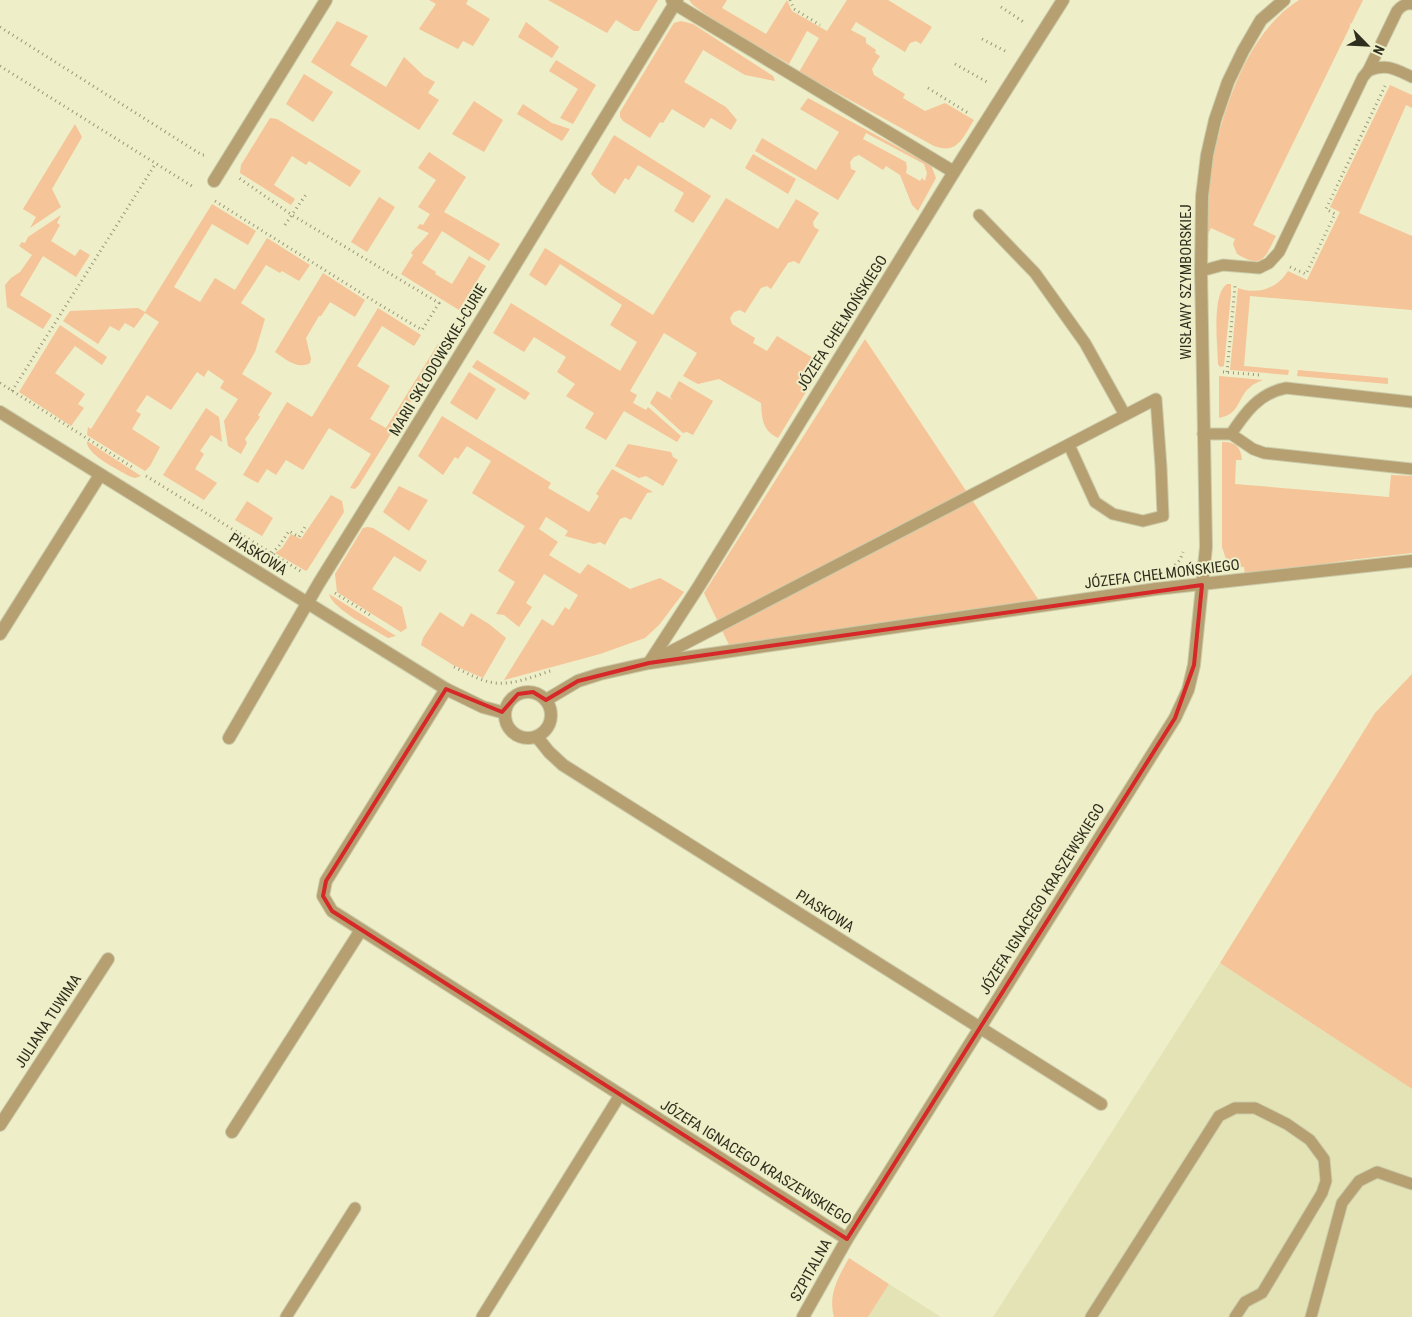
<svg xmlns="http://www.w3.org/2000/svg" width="1412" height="1317" viewBox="0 0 1412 1317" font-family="'Roboto Condensed',sans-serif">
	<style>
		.built { fill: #e4e3b5 }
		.green { fill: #f5c499; fill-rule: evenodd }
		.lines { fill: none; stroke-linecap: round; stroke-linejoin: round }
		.service-casing { stroke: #cbcbaa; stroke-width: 13 }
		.minor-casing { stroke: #cbcbaa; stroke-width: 14 }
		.path { stroke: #97977b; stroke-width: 3; stroke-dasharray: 1 4; stroke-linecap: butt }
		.service { stroke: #b6a072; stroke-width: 11 }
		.minor { stroke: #b6a072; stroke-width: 12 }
		.marked { fill: none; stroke: #d62828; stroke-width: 4; stroke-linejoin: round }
		.labels { text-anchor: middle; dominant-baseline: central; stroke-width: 4; stroke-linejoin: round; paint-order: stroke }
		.street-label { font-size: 15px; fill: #2e2e1f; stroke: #eeeec8 }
	</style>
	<rect width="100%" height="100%" fill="#eeeec8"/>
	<g class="built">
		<polygon points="1220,963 1412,1089 1412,1317 993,1317"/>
		<polygon points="889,1284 933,1312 941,1317 868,1317"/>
	</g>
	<g class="green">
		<polygon points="429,0 468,0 466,4 490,19 473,46 463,41 458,49 419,29 436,4"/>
		<polygon points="548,0 658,0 639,31 634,31 616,20 607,33"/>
		<path d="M689,0H727L722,8L766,34L787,0L792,11L827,31L847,0H888L932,27L921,44L916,41L910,43L905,52L856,22L851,30L866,38V43L876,50L875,53L880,56L872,69L874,75L905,94L903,98L925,111L945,103L974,120C963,137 958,155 934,146L799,72L819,38L807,31L789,64C772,54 695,12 689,0Z"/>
		<path d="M1299,0H1363L1253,225L1276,236C1264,259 1263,269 1237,254L1233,244L1235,239L1211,228L1208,234C1208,223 1206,211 1207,200C1212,143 1236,57 1278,17C1284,10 1292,5 1299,0Z"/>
		<polygon points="337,21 368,36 350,65 386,87 404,57 424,76 435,82 428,93 439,100 419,130 311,62"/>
		<polygon points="681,21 693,24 773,76 775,81 745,75 703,50 684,82 726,107 737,120 731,130 711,118 704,128 672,109 663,123 660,122 650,138 623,121 620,117 620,112 672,26 674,23"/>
		<polygon points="526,22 559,47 552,58 518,37"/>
		<polygon points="556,60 596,85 573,124 560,118 578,89 549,71"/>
		<polygon points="304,74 333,92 313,122 286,104"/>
		<path d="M1390,85L1412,95V108L1406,105L1359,213L1412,236V310L1250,296L1244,366L1289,370L1288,375L1230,370L1238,288C1257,295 1277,289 1288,271L1307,280L1340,212L1330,207Z"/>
		<path d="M808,98L931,165L936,178L918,211L912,205L900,175L886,166L883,170L859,155L854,157L850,162L851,169L856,171L838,200L755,151L762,138L816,170L839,132L800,109ZM866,133L924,164L927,173L925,181L922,178L920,181L906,173L907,168L906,162L863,139Z"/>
		<polygon points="474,101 503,120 484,152 452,134"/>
		<polygon points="523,104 552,123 570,129 562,141 517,114"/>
		<polygon points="270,118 277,119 361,171 350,187 309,161 306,165 292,156 274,185 295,199 291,205 240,173 241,165"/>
		<polygon points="75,124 82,137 52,189 61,207 30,228 36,217 23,209"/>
		<polygon points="614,135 711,196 693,223 674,211 684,193 638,165 629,180 625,178 615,194 601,185 591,174"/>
		<path d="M429,152L466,177L444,212L500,244L489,261L442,231L422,263L436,272L435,274L452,284L469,256L486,266L459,310L401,274L413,255L411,253C416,246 423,241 429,233L417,228L420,224L423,225L430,214L418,207L436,180L418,168Z"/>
		<polygon points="753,154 796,179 788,194 745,168"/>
		<polygon points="379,197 395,207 367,252 351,242"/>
		<path d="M726,198L778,229L796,199L819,213L813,222L814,227L819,230L799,264L794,261L788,263L771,289L767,286L761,288L745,313L740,310L734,312L730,318L732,324L755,338L753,343L767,351L777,336L823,364L778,438C762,430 762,419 761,403L719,379L698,384L683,376L697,353L664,333L630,391L637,395L633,403L646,410L648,407L681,436L677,442L624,411L606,440L585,428L594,413L566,396L575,384L557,372L566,357L534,337L524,352L493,333L511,303L620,371L637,342L610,325L622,305L560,264L546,286L529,275L545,248L653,315Z"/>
		<polygon points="212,204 256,231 248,245 212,224 174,287 200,302 215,278 235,290 267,238 310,265 299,281 282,271 280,273 266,265 241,303 265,319 255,352 242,374 272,393 258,415 260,417 245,439 247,443 241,454 228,446 224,421 238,399 220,388 224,381 208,370 204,377 197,372 171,410 147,395 136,411 141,414 132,429 160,447 150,466 145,471 87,435 88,427 91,429 159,322 145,313 134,328 125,323 119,331 110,326 98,344 63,321 70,311 138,308 145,312"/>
		<polygon points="61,215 57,223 60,225 51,241 75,256 80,249 90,255 76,277 43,256 20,295 52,315 43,329 7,307 5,285 11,278 20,272 32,255 19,246 22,242 25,243 28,237"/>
		<path d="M323,273L365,300L355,317L330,302L321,316H319L306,338L311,359L310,363C298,370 285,359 275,352Z"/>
		<path d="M1227,284H1231V294L1224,366L1220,367L1218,364C1218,345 1211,295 1227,284Z"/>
		<polygon points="378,308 421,335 414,346 382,326 357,366 390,386 370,419 386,428 438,344 443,350 359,485 355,489 350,488 371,454 329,428 303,470 286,460 276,475 267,469 258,483 243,475 287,402 312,417"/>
		<polygon points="60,325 107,357 102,365 75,346 55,373 85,394 78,404 84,408 71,426 19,392"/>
		<polygon points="865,339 1040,602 731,649 704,593"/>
		<polygon points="477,360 530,393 525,400 472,367"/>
		<polygon points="1298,370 1388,378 1388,384 1297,376"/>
		<polygon points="469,372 496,389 477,420 450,403"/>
		<path d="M1219,376L1263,380C1258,382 1253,384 1249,388C1237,399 1240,414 1219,418Z"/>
		<polygon points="679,381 713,401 693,435 687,432 683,433 650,403 657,391 673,400 670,397"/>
		<polygon points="206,408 219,417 222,442 211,435 200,451 204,454 195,469 217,483 204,500 163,475"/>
		<polygon points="442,416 551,483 548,488 589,512 599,496 596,494 612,469 653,492 647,493 631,520 625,517 620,519 605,545 600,542 594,544 565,536 568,531 546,517 539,529 558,542 549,555 580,574 588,564 630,589 660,578 684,592 659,625 645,638 600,654 504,680 542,619 553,626 565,607 569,610 578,595 544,574 526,603 532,607 519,627 504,615 496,614 515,582 498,571 525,526 472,493 491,461 467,446 458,459 455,457 443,475 418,456"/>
		<path d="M87,441L141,476L135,478L129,476C119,470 85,454 87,441Z"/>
		<path d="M1222,442C1235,441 1241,447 1242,460H1236L1235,484L1389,497L1391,475L1412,476V553L1350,560L1245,576L1244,567L1233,566L1227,562L1222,547Z"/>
		<polygon points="628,444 671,452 673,457 678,460 663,486 646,476 639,478 615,466"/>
		<polygon points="399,486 428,500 409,531 383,512"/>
		<polygon points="331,495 342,501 344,512 308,569 306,571 275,553 282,548 291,534 301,539"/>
		<polygon points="247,501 273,518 262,536 235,520"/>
		<polygon points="367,527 373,528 427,561 420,572 394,556 372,589 402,607 407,628 401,632 337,592 335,574 363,528"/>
		<path d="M329,594L396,636L388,638C374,629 333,610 329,594Z"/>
		<polygon points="440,612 463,627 471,613 489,624 506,638 483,678 453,665 421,645 423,638"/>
		<polygon points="1412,674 1412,1089 1220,963 1375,713"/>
		<path d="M849,1258L889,1284L868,1317H834C828,1294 838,1278 849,1258Z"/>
	</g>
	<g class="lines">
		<g class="service-casing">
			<g id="service">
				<path d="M1368,71C1386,63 1395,69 1412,77"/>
				<polyline points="979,215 1035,273 1085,343 1125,415"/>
				<path d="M1201,271L1223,265L1259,268L1269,263L1279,252L1363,77L1368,71L1397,11C1401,6 1405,3 1412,4"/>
				<polyline points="1203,434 1231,434 1253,449 1264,453 1412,469"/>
				<path d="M1231,434C1245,413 1259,393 1286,388L1412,402"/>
				<polyline points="652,661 1156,399 1161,467 1163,516 1143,521 1113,514 1095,502 1069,445"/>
				<polyline points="286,1317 355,1208"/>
				<polyline points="482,1317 620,1095"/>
				<polyline points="1091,1317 1219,1116 1235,1108 1255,1108 1287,1124 1310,1140 1324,1159 1326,1181 1322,1193 1262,1293 1245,1302 1235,1317"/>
				<polyline points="1311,1317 1342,1203 1359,1181 1377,1172 1412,1184"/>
			</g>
		</g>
		<g class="minor-casing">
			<g id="minor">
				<polyline points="672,0 675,4 954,172"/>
				<polyline points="214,181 326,0"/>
				<polyline points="0,412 446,689 483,707 505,713"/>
				<polyline points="0,634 100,475"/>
				<polyline points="649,663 699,586 954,172 1063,0"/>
				<polyline points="446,689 326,881 323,896 332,911 847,1239"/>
				<circle cx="528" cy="715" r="23"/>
				<polyline points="546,700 578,681 600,674 649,663 1156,589 1412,561"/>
				<polyline points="537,737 549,752 563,765 1101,1104"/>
				<polyline points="229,738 319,583 398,456 677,0"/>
				<polyline points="0,1125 108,959"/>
				<polyline points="232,1132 361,930"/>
				<polyline points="803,1317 847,1239 1175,718 1188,690 1194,665 1206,547 1201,271 1202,196 1207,155 1215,120 1228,82 1243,51 1261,20 1284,0"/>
			</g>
		</g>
		<g class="path">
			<polyline points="790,0 794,9 820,25"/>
			<polyline points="1001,7 1025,23"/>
			<polyline points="0,27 202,155 207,155"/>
			<polyline points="982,39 1007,52"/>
			<polyline points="955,64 987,82"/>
			<polyline points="0,66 195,188"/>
			<polyline points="928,88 968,113"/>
			<polyline points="215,201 377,303 422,330 439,303 292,215 239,178"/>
			<polyline points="285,225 307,193"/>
			<polyline points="1290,267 1306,274 1335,214 1326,209 1385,86"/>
			<polyline points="1223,372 1260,375"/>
			<polyline points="1227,372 1235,286"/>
			<polyline points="0,383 132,467"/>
			<polyline points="12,391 156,163"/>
			<polyline points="146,476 302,572"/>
			<polyline points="272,553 279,546 289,531 299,537 306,525"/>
			<polyline points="1175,565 1180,560 1183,552"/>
			<polyline points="335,593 370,615"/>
			<path d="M454,667C467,673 480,681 495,683C514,685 535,676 553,670"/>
		</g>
		<use href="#service" class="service"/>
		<use href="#minor" class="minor"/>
	</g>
	<path class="marked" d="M1202,585L1194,665L1175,718L847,1239L332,911L323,896L326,881L446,689L502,712L518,694L533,692L546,700L578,681L649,663Z"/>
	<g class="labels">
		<g class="street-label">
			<text transform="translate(1186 282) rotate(-90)">WISŁAWY SZYMBORSKIEJ</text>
			<text transform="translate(842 323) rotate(-58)">JÓZEFA CHEŁMOŃSKIEGO</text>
			<text transform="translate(438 360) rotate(-59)">MARII SKŁODOWSKIEJ-CURIE</text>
			<text transform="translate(258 554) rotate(32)">PIASKOWA</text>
			<text transform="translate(1162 574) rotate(-7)">JÓZEFA CHEŁMOŃSKIEGO</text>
			<text transform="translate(1042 899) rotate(-58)">JÓZEFA IGNACEGO KRASZEWSKIEGO</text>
			<text transform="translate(825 911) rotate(32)">PIASKOWA</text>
			<text transform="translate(48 1021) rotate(-57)">JULIANA TUWIMA</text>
			<text transform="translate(756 1162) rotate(32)">JÓZEFA IGNACEGO KRASZEWSKIEGO</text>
			<text transform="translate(811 1270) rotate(-61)">SZPITALNA</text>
		</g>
	</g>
	<g transform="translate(1367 45) rotate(114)" stroke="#eeeec8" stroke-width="4" paint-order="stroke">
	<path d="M0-4L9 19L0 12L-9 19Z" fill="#2e2e1f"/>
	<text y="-8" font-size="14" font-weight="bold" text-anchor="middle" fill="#2e2e1f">N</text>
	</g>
</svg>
